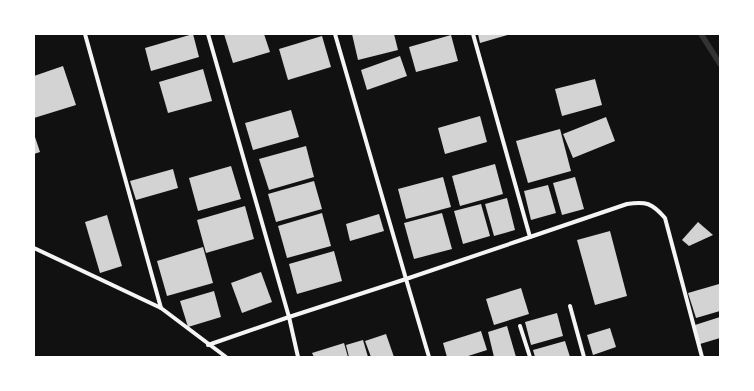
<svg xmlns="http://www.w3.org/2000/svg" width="754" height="391" viewBox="0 0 754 391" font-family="'PT Serif',serif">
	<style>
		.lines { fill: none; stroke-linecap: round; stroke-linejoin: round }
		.stream { stroke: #333; stroke-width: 5.5 }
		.building { fill: #d3d3d3 }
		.minor { stroke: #f5f5f5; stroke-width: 4 }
	</style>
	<rect width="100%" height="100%" fill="#111"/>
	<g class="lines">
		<polyline class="stream" points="701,34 720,64"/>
	</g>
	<g class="building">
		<polygon points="193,34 199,57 151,71 145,48"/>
		<polygon points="224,34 264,34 270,52 233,63"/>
		<polygon points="352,34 394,34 398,50 358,60"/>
		<polygon points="478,34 511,34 480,43"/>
		<polygon points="451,35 458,61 416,72 409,47"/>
		<polygon points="322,36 331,67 288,80 279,49"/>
		<polygon points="400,56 407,76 367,90 361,70"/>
		<polygon points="63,66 76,105 34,118 34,76"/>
		<polygon points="203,69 212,101 168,113 159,82"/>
		<polygon points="595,79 602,105 562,116 555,89"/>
		<polygon points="291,110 299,137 253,150 245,123"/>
		<polygon points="480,116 487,142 445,154 438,128"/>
		<polygon points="606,117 615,141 573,158 563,134"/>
		<polygon points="560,129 571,171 528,183 516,141"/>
		<polygon points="34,134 40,152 34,154"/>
		<polygon points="306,146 314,177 269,190 259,159"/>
		<polygon points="495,164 503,194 460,206 452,176"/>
		<polygon points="231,166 241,199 198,211 189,178"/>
		<polygon points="173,169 178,188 136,200 130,181"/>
		<polygon points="443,177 451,207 406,219 398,189"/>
		<polygon points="575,177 584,209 562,215 553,183"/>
		<polygon points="314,181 322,209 276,222 268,194"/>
		<polygon points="548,185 556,213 531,220 524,191"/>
		<polygon points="507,198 515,230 494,236 485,204"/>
		<polygon points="481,204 490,236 463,244 454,211"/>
		<polygon points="245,206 254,239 206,253 197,220"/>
		<polygon points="322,213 331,246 287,258 278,226"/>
		<polygon points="442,213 452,249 414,259 404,223"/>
		<polygon points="379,214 384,231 350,241 346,224"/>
		<polygon points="107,215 122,266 100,273 85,222"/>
		<polygon points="698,222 713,235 689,246 682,240"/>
		<polygon points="610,231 627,296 595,305 577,240"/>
		<polygon points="203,247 213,283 167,296 157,261"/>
		<polygon points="334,251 342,281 297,294 289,264"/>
		<polygon points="261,272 272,302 242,313 231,283"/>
		<polygon points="719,284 720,289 720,311 696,318 688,293"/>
		<polygon points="521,288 529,314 494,325 486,299"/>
		<polygon points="214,291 221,317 188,327 180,301"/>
		<polygon points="557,313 563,336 531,345 525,322"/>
		<polygon points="720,317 720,338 700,344 695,325"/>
		<polygon points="507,326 516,357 494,357 488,332"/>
		<polygon points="610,328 616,347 593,355 587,335"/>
		<polygon points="481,331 487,350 465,357 447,357 443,343"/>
		<polygon points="386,334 394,357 371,357 365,341"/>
		<polygon points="363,340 368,357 349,357 346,345"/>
		<polygon points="565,341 570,357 535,357 533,350"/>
		<polygon points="344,343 348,357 314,357 312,353"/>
	</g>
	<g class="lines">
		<g class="minor">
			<polyline points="85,34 161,308"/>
			<polyline points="208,34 289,317 406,279 335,34"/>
			<path d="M530,237L627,204C646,201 652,203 665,218L702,357"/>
			<polyline points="34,248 161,308 226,357"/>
			<polyline points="570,306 584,357"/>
			<polyline points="520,326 530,357"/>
			<polyline points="208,345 289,317 298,357"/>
			<polyline points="429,357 406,279 530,237 473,34"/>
		</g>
	</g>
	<rect width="754" height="391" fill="none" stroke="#ffffff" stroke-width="70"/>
</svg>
